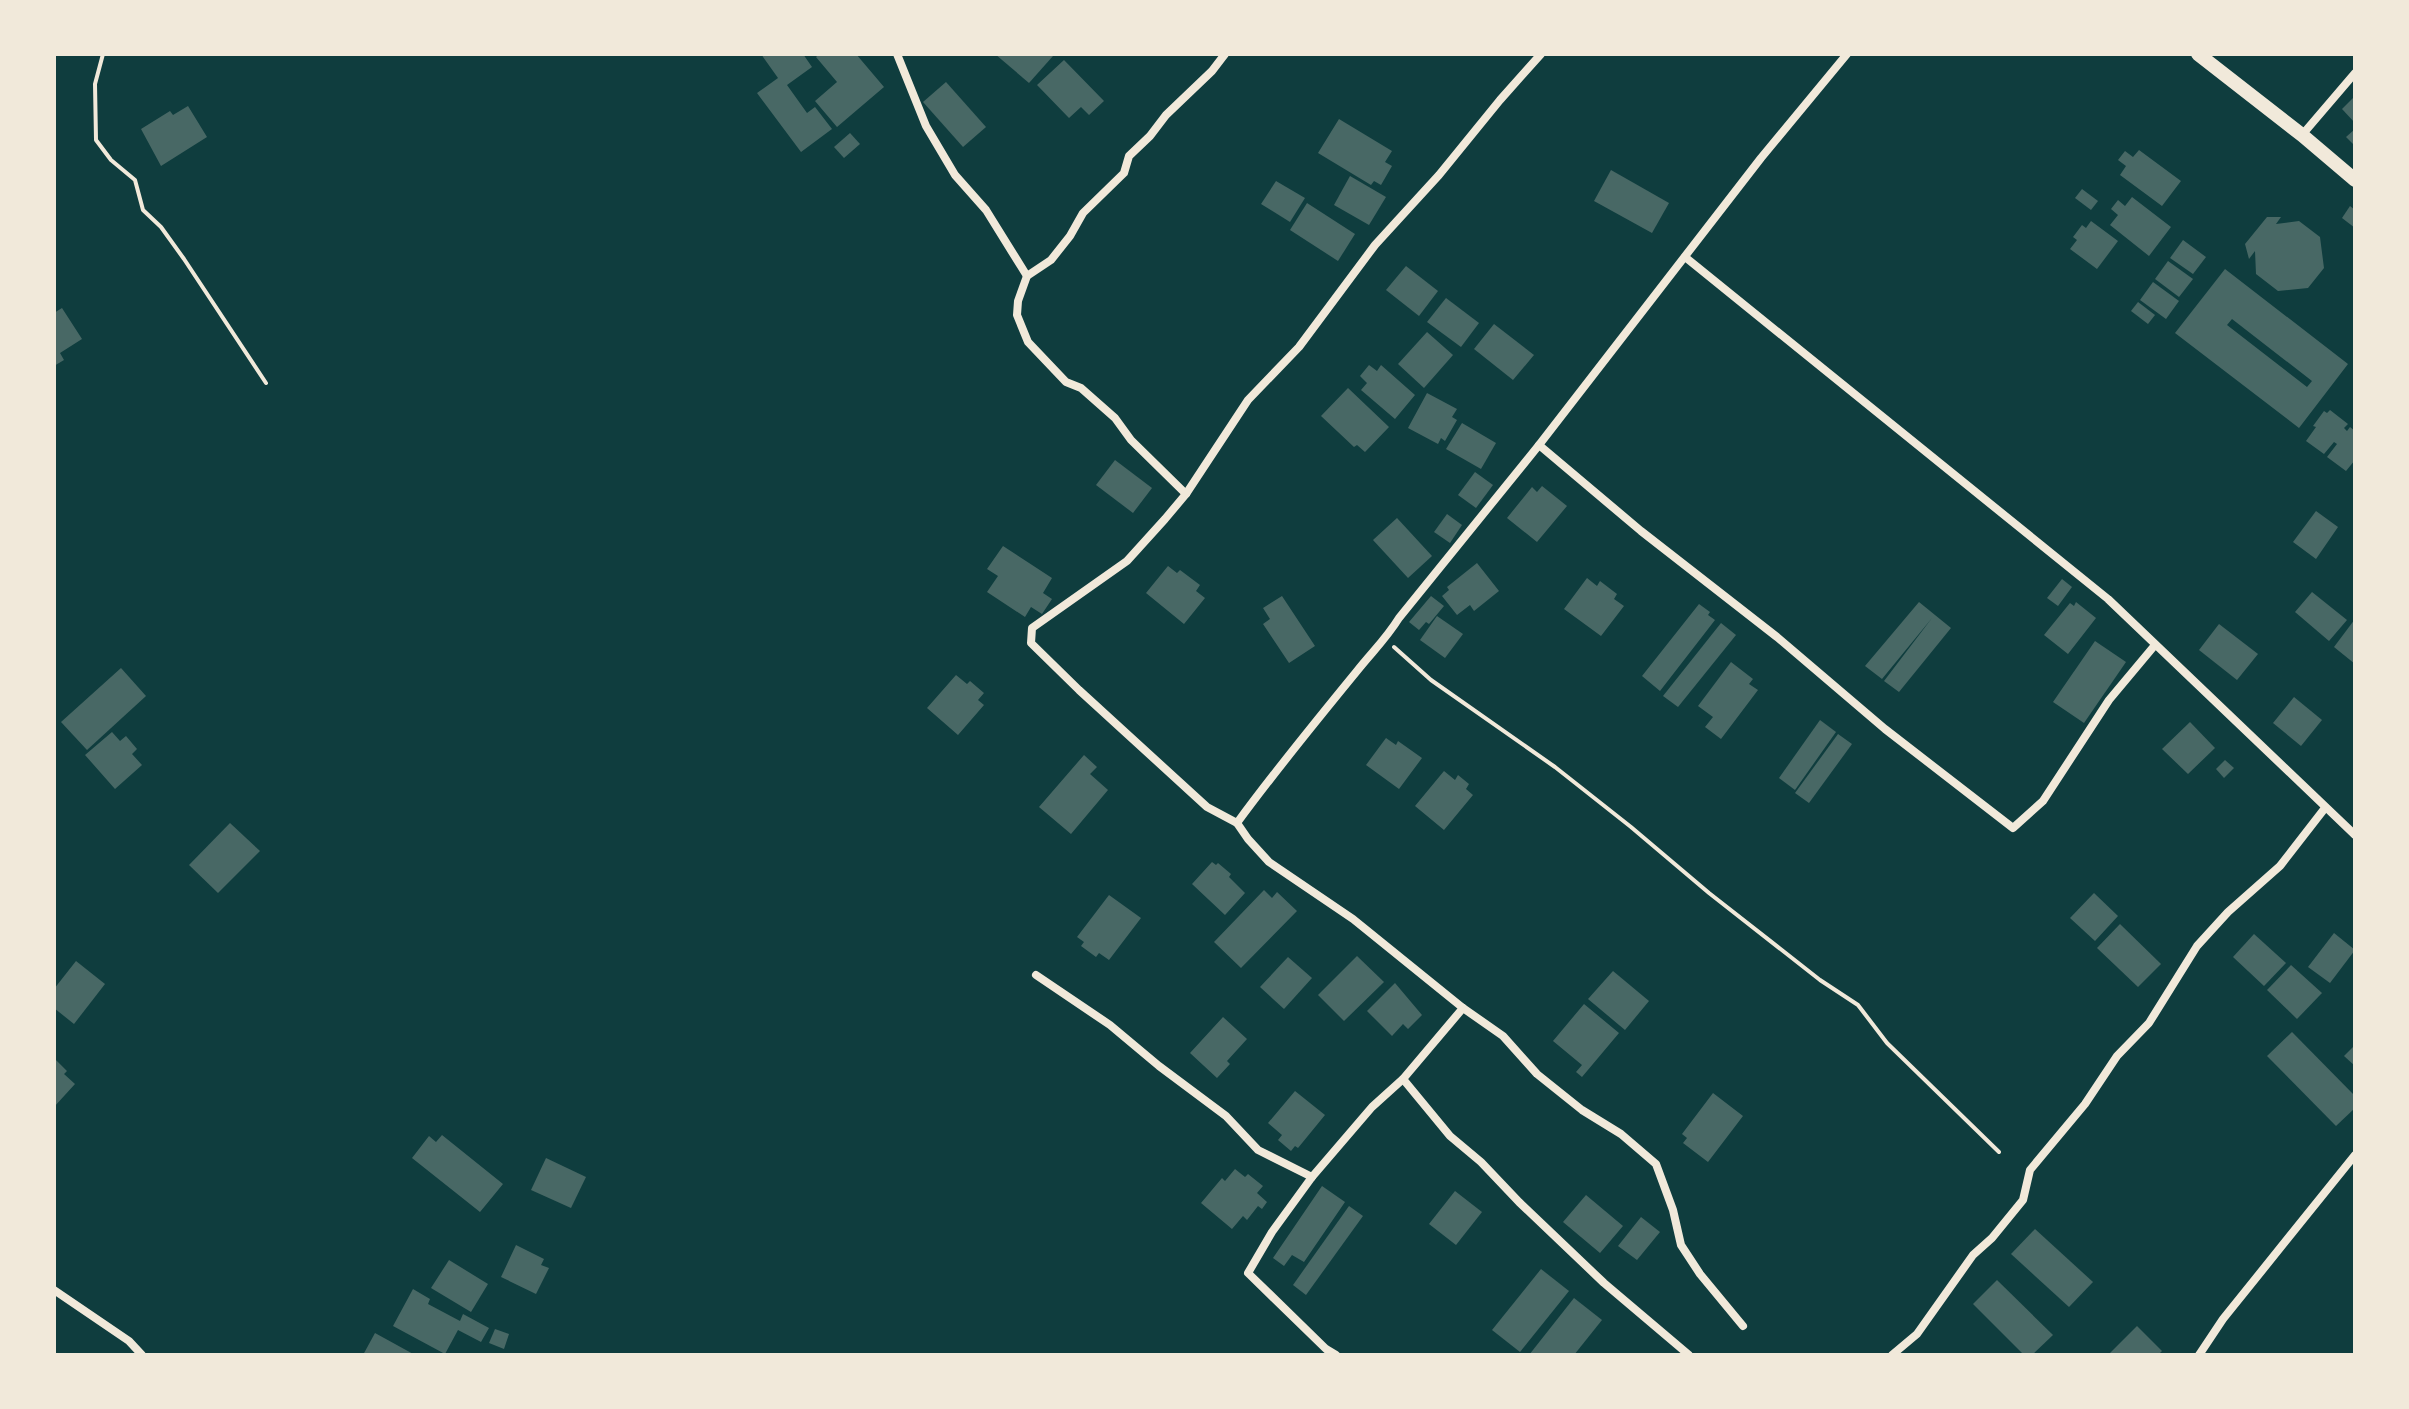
<svg xmlns="http://www.w3.org/2000/svg" width="2409" height="1409" viewBox="0 0 2409 1409" font-family="Inter,sans-serif">
	<style>
		.building { fill: #486865; fill-rule: evenodd }
		.lines { fill: none; stroke-linecap: round; stroke-linejoin: round }
		.path { stroke: #f1e9da; stroke-width: 4 }
		.minor { stroke: #f1e9da; stroke-width: 8 }
		.tertiary { stroke: #f1e9da; stroke-width: 14 }
	</style>
	<rect width="100%" height="100%" fill="#0f3d3e"/>
	<g class="building">
		<polygon points="761,54 803,54 812,67 787,85 807,113 815,107 832,129 801,152 757,93 778,78"/>
		<polygon points="819,54 856,54 884,87 837,127 815,101 837,82 816,57"/>
		<polygon points="995,54 1051,54 1053,56 1029,83"/>
		<polygon points="1064,60 1104,101 1089,115 1081,107 1069,118 1037,85"/>
		<polygon points="946,82 986,127 963,147 923,102"/>
		<polygon points="2355,96 2355,123 2342,109"/>
		<polygon points="188,106 207,137 161,166 141,129 170,111 173,115"/>
		<polygon points="1339,119 1392,151 1385,162 1392,166 1381,185 1374,181 1371,185 1318,153"/>
		<polygon points="2355,129 2355,146 2346,137"/>
		<polygon points="850,133 860,144 844,158 834,147"/>
		<polygon points="2139,150 2181,181 2162,206 2120,175 2126,166 2118,160 2125,151 2133,157"/>
		<polygon points="1611,170 1669,203 1652,233 1594,201"/>
		<polygon points="1350,176 1386,197 1369,225 1334,205"/>
		<polygon points="1276,181 1305,198 1290,222 1261,204"/>
		<polygon points="2082,189 2098,201 2091,210 2075,198"/>
		<polygon points="2132,197 2171,227 2149,256 2110,225 2118,215 2111,209 2118,200 2125,206"/>
		<polygon points="1307,203 1355,234 1338,261 1290,230"/>
		<polygon points="2350,206 2355,210 2355,228 2342,218"/>
		<polygon points="2267,217 2281,217 2276,224 2299,221 2320,237 2324,268 2308,288 2278,291 2256,274 2255,251 2249,259 2245,244"/>
		<polygon points="2091,221 2118,241 2097,269 2070,249 2077,240 2073,237 2082,225 2086,228"/>
		<polygon points="2183,240 2206,257 2193,274 2170,258"/>
		<polygon points="2168,261 2193,279 2179,297 2155,279"/>
		<polygon points="1406,266 1438,291 1419,316 1386,290"/>
		<path d="M2225,269L2348,364L2299,428L2175,333ZM2232,319L2312,381L2307,387L2227,325Z"/>
		<polygon points="2153,282 2179,301 2166,319 2140,300"/>
		<polygon points="1446,298 1479,323 1461,347 1427,322"/>
		<polygon points="2138,302 2155,315 2148,324 2131,311"/>
		<polygon points="62,308 82,339 60,353 64,360 54,366 54,313"/>
		<polygon points="1494,324 1534,355 1513,380 1474,349"/>
		<polygon points="1427,332 1453,355 1424,388 1398,364"/>
		<polygon points="1369,365 1377,371 1381,365 1415,395 1395,419 1361,390 1367,383 1360,376"/>
		<polygon points="1348,388 1389,427 1365,452 1357,445 1354,447 1321,416"/>
		<polygon points="1427,393 1457,409 1452,417 1457,420 1445,441 1441,438 1438,444 1408,428"/>
		<polygon points="2330,410 2348,424 2344,428 2347,431 2350,427 2355,431 2355,460 2346,471 2327,457 2337,444 2334,442 2324,454 2306,441 2316,427 2313,426 2324,411 2327,413"/>
		<polygon points="1462,423 1496,443 1481,469 1446,449"/>
		<polygon points="1115,460 1152,488 1133,513 1096,485"/>
		<polygon points="1475,472 1493,485 1476,508 1458,495"/>
		<polygon points="1542,486 1567,506 1537,542 1507,518 1532,487 1537,492"/>
		<polygon points="2316,511 2338,527 2316,559 2293,542"/>
		<polygon points="1447,514 1462,525 1450,543 1434,532"/>
		<polygon points="1397,518 1432,556 1408,578 1373,540"/>
		<polygon points="1003,546 1052,578 1043,593 1052,599 1042,614 1031,607 1025,617 987,592 998,576 987,569"/>
		<polygon points="1477,563 1499,591 1474,611 1470,605 1457,615 1442,596 1449,590 1447,587"/>
		<polygon points="1168,566 1177,573 1180,570 1200,585 1196,591 1205,598 1184,624 1146,593"/>
		<polygon points="1587,578 1597,586 1600,581 1617,594 1614,599 1624,606 1601,636 1564,609"/>
		<polygon points="2062,579 2072,587 2058,606 2047,598"/>
		<polygon points="2312,592 2347,620 2329,641 2295,612"/>
		<polygon points="1282,596 1315,646 1289,663 1263,624 1270,619 1263,608"/>
		<polygon points="1431,596 1444,606 1429,624 1426,622 1419,630 1409,622"/>
		<polygon points="1919,602 1951,628 1899,692 1884,681 1932,618 1882,679 1865,666"/>
		<polygon points="2076,602 2096,618 2068,654 2044,635 2070,603 2074,606"/>
		<polygon points="1699,604 1710,612 1708,615 1715,620 1660,691 1642,676"/>
		<polygon points="1437,616 1463,634 1445,658 1420,640"/>
		<polygon points="2355,619 2355,664 2334,647"/>
		<polygon points="1721,623 1736,635 1678,707 1663,696"/>
		<polygon points="2219,624 2258,654 2237,680 2199,650"/>
		<polygon points="2095,641 2126,662 2084,723 2053,702"/>
		<polygon points="1731,662 1753,679 1749,684 1758,690 1721,739 1705,727 1713,717 1698,706"/>
		<polygon points="121,668 146,696 87,750 61,722"/>
		<polygon points="956,675 967,684 970,681 984,693 978,700 984,705 958,735 927,708"/>
		<polygon points="2294,697 2322,720 2301,746 2273,723"/>
		<polygon points="1820,720 1836,732 1795,790 1779,778"/>
		<polygon points="2190,722 2215,748 2188,774 2162,749"/>
		<polygon points="112,732 120,741 126,736 137,749 132,754 142,765 115,789 85,755"/>
		<polygon points="1838,734 1852,744 1809,803 1795,793"/>
		<polygon points="1386,738 1396,745 1398,741 1422,758 1399,789 1366,765"/>
		<polygon points="1084,755 1097,767 1090,774 1108,790 1071,834 1039,807"/>
		<polygon points="2225,760 2234,768 2224,778 2216,769"/>
		<polygon points="1444,771 1455,780 1458,775 1469,784 1466,789 1473,795 1444,830 1415,806"/>
		<polygon points="230,823 260,851 218,893 189,865"/>
		<polygon points="1212,862 1216,865 1218,863 1231,874 1229,877 1245,893 1225,915 1192,884"/>
		<polygon points="1264,890 1272,898 1277,892 1297,911 1241,968 1214,942"/>
		<polygon points="2094,893 2118,916 2095,941 2070,918"/>
		<polygon points="1109,895 1141,918 1109,960 1099,953 1096,957 1081,946 1084,942 1077,937"/>
		<polygon points="2120,924 2161,964 2138,987 2097,948"/>
		<polygon points="2334,933 2355,950 2330,983 2308,967"/>
		<polygon points="2254,934 2286,963 2264,986 2233,957"/>
		<polygon points="1357,956 1384,982 1344,1021 1318,995"/>
		<polygon points="1288,957 1312,978 1284,1009 1260,987"/>
		<polygon points="76,961 105,984 74,1024 54,1008 54,989"/>
		<polygon points="2291,965 2322,993 2297,1019 2267,990"/>
		<polygon points="1613,971 1649,1001 1625,1030 1588,999"/>
		<polygon points="1395,983 1422,1015 1408,1029 1403,1024 1392,1036 1367,1011"/>
		<polygon points="1584,1004 1619,1033 1582,1077 1576,1072 1582,1065 1553,1041"/>
		<polygon points="1223,1017 1247,1039 1227,1061 1230,1064 1217,1078 1190,1053"/>
		<polygon points="2292,1032 2355,1096 2355,1108 2336,1126 2267,1056"/>
		<polygon points="2355,1045 2355,1066 2344,1056"/>
		<polygon points="54,1058 67,1071 64,1074 75,1084 54,1107"/>
		<polygon points="1295,1091 1325,1115 1298,1148 1295,1146 1291,1151 1278,1140 1282,1135 1268,1123"/>
		<polygon points="1713,1093 1743,1116 1708,1162 1683,1143 1687,1138 1682,1134"/>
		<polygon points="442,1135 503,1184 480,1212 412,1158 429,1136 436,1142"/>
		<polygon points="546,1158 586,1177 571,1208 531,1190"/>
		<polygon points="1235,1169 1245,1177 1248,1174 1263,1186 1257,1193 1267,1202 1262,1209 1258,1206 1247,1220 1243,1216 1232,1229 1201,1203 1222,1178 1225,1181"/>
		<polygon points="1322,1186 1345,1202 1304,1262 1292,1255 1284,1266 1273,1258"/>
		<polygon points="1455,1191 1482,1212 1456,1245 1429,1224"/>
		<polygon points="1586,1195 1623,1226 1600,1253 1563,1222"/>
		<polygon points="1349,1206 1363,1216 1306,1295 1293,1285"/>
		<polygon points="1641,1217 1660,1232 1637,1260 1618,1246"/>
		<polygon points="2035,1229 2093,1282 2069,1307 2011,1254"/>
		<polygon points="516,1245 544,1259 541,1265 549,1268 536,1294 501,1277"/>
		<polygon points="449,1260 488,1284 471,1312 431,1288"/>
		<polygon points="1541,1269 1569,1291 1520,1352 1492,1330"/>
		<polygon points="1997,1280 2053,1335 2032,1355 2024,1355 1973,1304"/>
		<polygon points="413,1289 430,1299 428,1304 460,1321 463,1314 489,1328 481,1342 458,1330 445,1354 393,1326"/>
		<polygon points="1574,1298 1602,1320 1574,1355 1529,1355"/>
		<polygon points="2137,1326 2162,1351 2158,1355 2108,1355"/>
		<polygon points="495,1329 509,1334 504,1349 489,1343"/>
		<polygon points="375,1333 415,1355 363,1355"/>
	</g>
	<g class="lines">
		<g class="path">
			<polyline points="103,54 95,84 96,140 111,160 135,180 143,210 161,227 184,259 266,383"/>
			<polyline points="1394,647 1431,680 1555,767 1631,827 1709,893 1820,980 1858,1005 1887,1043 1999,1152"/>
		</g>
		<g class="minor">
			<polyline points="897,54 926,126 955,175 986,210 1027,276"/>
			<polyline points="1541,54 1500,100 1439,175 1375,245 1299,347 1248,400 1186,494 1165,519 1127,561 1032,628 1031,643 1079,690 1207,807 1237,823 1248,839 1269,862 1353,919 1463,1008 1503,1036 1537,1074 1582,1110 1621,1134 1656,1164 1673,1210 1681,1245 1700,1274 1743,1326"/>
			<polyline points="2302,135 2355,73"/>
			<polyline points="1685,257 2108,599 2355,835"/>
			<polyline points="1539,445 1641,531 1777,637 1885,729 2013,828 2043,801 2109,700 2155,645"/>
			<polyline points="1186,494 1131,440 1115,418 1081,388 1066,382 1028,342 1017,315 1018,301 1027,276 1051,260 1070,236 1083,213 1124,173 1129,156 1150,136 1166,115 1212,71 1225,54"/>
			<path d="M1237,823C1275,771 1316,721 1357,671C1372,652 1386,639 1399,618L1539,445L1761,158L1847,54"/>
			<polyline points="1036,975 1110,1025 1159,1066 1226,1116 1258,1150 1312,1177"/>
			<polyline points="1403,1079 1450,1136 1481,1162 1519,1202 1604,1283 1689,1355"/>
			<polyline points="54,1290 129,1341 142,1355"/>
			<polyline points="1336,1355 1326,1349 1248,1273 1272,1232 1312,1177 1372,1107 1403,1079 1463,1008"/>
			<polyline points="1892,1355 1917,1334 1973,1255 1992,1238 2023,1200 2030,1170 2085,1104 2117,1056 2149,1023 2197,946 2228,912 2280,866 2325,808"/>
			<polyline points="2199,1355 2223,1319 2355,1155"/>
		</g>
		<polyline class="tertiary" points="2198,54 2302,135 2355,180"/>
	</g>
	<rect width="2409" height="1409" fill="none" stroke="#f1e9da" stroke-width="112"/>
</svg>
